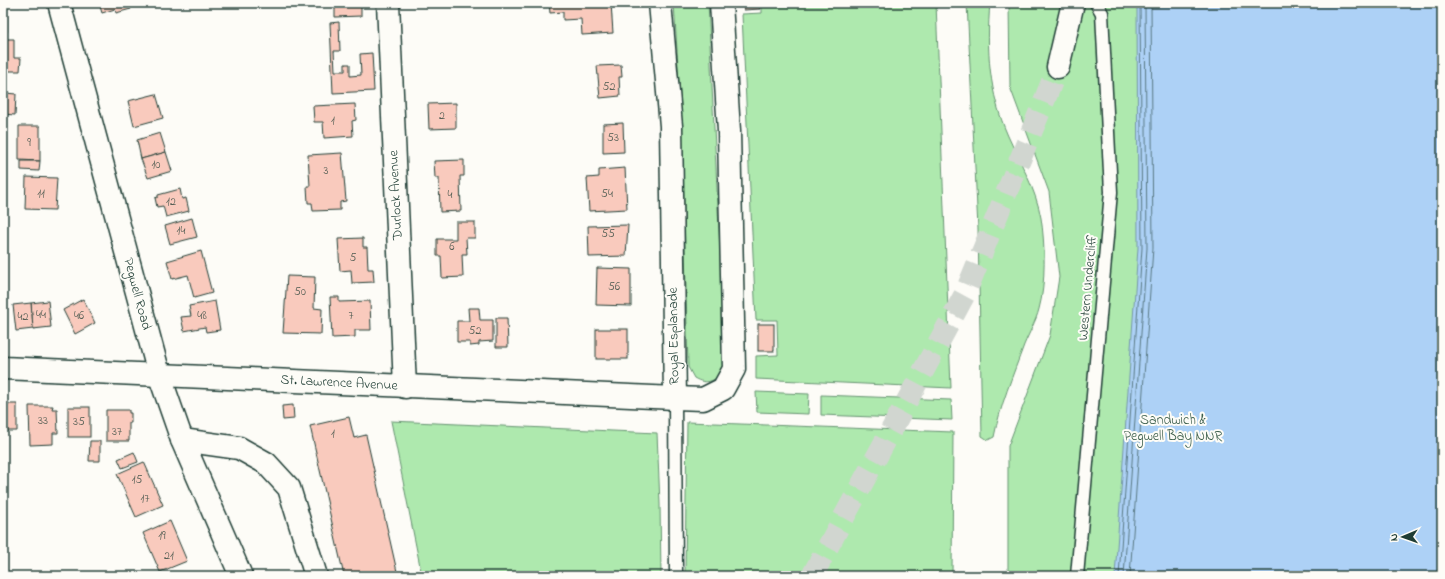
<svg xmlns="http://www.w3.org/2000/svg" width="1445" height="579" viewBox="0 0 1445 579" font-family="'Indie Flower',sans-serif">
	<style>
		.green { fill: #aee9ae; stroke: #669371 }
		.water { fill: #add1f6; stroke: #7496a8 }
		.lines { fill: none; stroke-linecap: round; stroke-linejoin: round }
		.shore { stroke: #587882; stroke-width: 1 }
		.building { fill: #f9cabd; stroke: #1f3d34 }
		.highway-tunnel { stroke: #d1d6d0; stroke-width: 22; stroke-dasharray: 22 11; stroke-linecap: butt }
		.lane-casing { stroke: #1f3d34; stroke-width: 15 }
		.street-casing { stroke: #1f3d34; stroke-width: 25 }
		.secondary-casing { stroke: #1f3d34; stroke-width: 25 }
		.highway-casing { stroke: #1f3d34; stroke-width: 25 }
		.lane { stroke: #fdfcf7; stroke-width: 12 }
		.street { stroke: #fdfcf7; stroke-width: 22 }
		.secondary { stroke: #fdfcf7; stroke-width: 22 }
		.highway { stroke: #fdfcf7; stroke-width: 22 }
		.labels { text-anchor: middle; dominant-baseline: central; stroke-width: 4; stroke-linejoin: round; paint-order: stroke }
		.number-label { font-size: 12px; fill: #566056 }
		.street-label { font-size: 14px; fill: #1f3d34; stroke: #fdfcf7 }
		.park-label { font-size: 14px; fill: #3c5f4c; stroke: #fdfcf7 }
	</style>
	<rect width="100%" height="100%" fill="#fdfcf7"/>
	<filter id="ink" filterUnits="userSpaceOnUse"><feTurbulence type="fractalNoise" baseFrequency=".025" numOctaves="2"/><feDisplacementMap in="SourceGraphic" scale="8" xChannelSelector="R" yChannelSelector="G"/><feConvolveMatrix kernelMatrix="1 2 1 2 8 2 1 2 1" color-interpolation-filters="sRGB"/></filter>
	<g filter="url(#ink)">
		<g class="green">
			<path d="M674,3H708L720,251L723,371C714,382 706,385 694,378L688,367L682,129Z"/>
			<polygon points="762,3 936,3 951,388 756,379 756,356 778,355 777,320 756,320 742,14 762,13"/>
			<path d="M967,3H990C986,50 989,93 1008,136C1020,163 1036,189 1041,218C1045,242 1046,285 1039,309C1036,321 1029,333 1024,345C1013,375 1000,406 994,437L988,440L982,436L978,229Z"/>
			<polygon points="1009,3 1282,3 1350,576 1008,576 1008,446 1050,335 1059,277 1049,192 1010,87"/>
			<polygon points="756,392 809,394 808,414 757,412"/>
			<polygon points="821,395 951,400 952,420 821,415"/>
			<polygon points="391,421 657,433 660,504 661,576 422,576"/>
			<polygon points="687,422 953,432 952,576 685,576"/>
		</g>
		<polygon class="water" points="1137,3 1442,3 1442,576 1115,576 1138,248"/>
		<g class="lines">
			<g class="shore">
				<polyline points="1119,576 1142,248 1140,3"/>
				<polyline points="1124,576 1147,248 1145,3"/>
				<polyline points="1130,576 1153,248 1151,3"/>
			</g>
		</g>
		<g class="building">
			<polygon points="3,3 4,16 7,16 7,32 3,32"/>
			<polygon points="99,3 133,3 130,4 131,9 116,13 115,9 102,13"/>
			<polygon points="151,3 181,3 181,4 151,6"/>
			<polygon points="335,3 361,3 361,16 335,17"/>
			<polygon points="549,3 611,3 613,33 582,35 581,19 563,20 563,12 550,13"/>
			<polygon points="743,3 760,3 760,9 744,10"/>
			<polygon points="339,22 340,51 334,51 335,71 345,71 345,64 350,64 350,76 361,75 360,54 372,53 374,91 333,93 330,23"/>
			<polygon points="3,39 14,39 14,58 21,58 20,71 3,71"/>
			<polygon points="621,65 622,77 619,77 620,96 600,98 597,66"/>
			<polygon points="3,89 5,89 5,93 16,94 15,115 3,114"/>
			<polygon points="156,94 163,118 134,126 128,101"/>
			<polygon points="456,103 456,128 429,129 428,104"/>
			<polygon points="355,104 356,120 352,121 353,136 324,138 323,122 314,122 313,106"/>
			<polygon points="623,123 624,152 603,153 603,124"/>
			<polygon points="19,126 40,126 40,161 19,160"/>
			<polygon points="160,133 166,152 141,159 137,140"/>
			<polygon points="166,152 172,171 148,178 141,159"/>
			<polygon points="342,153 346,201 340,202 340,210 313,211 312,203 308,203 307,186 310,186 308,155"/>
			<polygon points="464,160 464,176 460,176 461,211 440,212 439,178 435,178 434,161"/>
			<polygon points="21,161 40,161 39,171 21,170"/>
			<polygon points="625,168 627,209 589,211 587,178 599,177 599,170"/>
			<polygon points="26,177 57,178 55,210 25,209"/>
			<polygon points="180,189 182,199 186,198 189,211 166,217 163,206 157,207 155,198 158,197 158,195"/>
			<polygon points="192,218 197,237 170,244 165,226"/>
			<polygon points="456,222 475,222 475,238 466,238 467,254 462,254 463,277 442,278 441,256 437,256 437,239 456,239"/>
			<polygon points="628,225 626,256 589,257 588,226"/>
			<polygon points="363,238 363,247 367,247 368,269 373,269 374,282 352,283 351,270 340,271 338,239"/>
			<polygon points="201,251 212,293 194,298 188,275 172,279 167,261"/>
			<polygon points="597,268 631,269 631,306 596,305"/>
			<polygon points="287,276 315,277 314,308 322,309 321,334 283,333"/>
			<polygon points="330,297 339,297 339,302 370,301 371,330 355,330 355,337 332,338"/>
			<polygon points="83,299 95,323 75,334 63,310"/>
			<polygon points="48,301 51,327 33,329 31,303"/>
			<polygon points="215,301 220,330 206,332 205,327 184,331 181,317 191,316 189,306"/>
			<polygon points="31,303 33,329 16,331 13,305"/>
			<polygon points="468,308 479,308 480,320 493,320 493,341 479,342 479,345 470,346 470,342 457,342 457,321 469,321"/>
			<polygon points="496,318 507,318 508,347 496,347"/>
			<rect x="758" y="324" width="16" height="27"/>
			<rect x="596" y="329" width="32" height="30"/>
			<polygon points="3,401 8,401 8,404 17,404 17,431 3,431"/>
			<polygon points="293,405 294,419 283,420 282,406"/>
			<polygon points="29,406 53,406 52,409 57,409 58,433 53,433 53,444 30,445"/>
			<rect x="68" y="407" width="22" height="30"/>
			<polygon points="106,410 129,410 129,413 131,413 131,423 129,423 129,441 106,441"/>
			<polygon points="349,417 354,438 366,435 398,576 344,576 310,426"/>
			<polygon points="90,441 100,441 100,461 89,461"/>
			<polygon points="134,452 138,462 122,468 118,459"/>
			<polygon points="144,462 163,505 136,517 117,474"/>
			<polygon points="170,521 187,561 160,572 143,533"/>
		</g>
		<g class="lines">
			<polyline class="highway-tunnel" points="812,576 965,294 1058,67"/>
			<g class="lane-casing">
				<g id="lane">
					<polyline points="675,398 676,576"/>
					<polyline points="1077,576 1111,192 1102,13 1096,3"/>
				</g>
			</g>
			<g class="street-casing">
				<g id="street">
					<polyline points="388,3 405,387"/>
					<polyline points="660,3 671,126 675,398"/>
					<polyline points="3,368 675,398 703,399 723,389 734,369 729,131 721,3"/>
					<polyline points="182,440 239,448 266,463 289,488 316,576"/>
				</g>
			</g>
			<g class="secondary-casing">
				<polyline id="secondary" points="59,3 159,374 182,440 241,576"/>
			</g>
			<g class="highway-casing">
				<polyline id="highway" points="1058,67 1073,3"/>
			</g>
			<use href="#lane" class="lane"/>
			<use href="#street" class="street"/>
			<use href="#secondary" class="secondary"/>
			<use href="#highway" class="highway"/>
		</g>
	</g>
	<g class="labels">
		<g class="number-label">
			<text x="609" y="87">52</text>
			<text x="442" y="116">2</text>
			<text x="333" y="121">1</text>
			<text x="613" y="138">53</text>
			<text x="29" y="143">9</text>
			<text x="156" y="165">10</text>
			<text x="326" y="171">3</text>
			<text x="41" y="194">11</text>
			<text x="607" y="194">54</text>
			<text x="450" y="195">4</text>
			<text x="171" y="202">12</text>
			<text x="181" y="231">14</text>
			<text x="608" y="234">55</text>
			<text x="452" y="247">6</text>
			<text x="353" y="258">5</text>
			<text x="614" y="287">56</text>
			<text x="300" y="292">50</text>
			<text x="41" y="315">44</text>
			<text x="79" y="316">46</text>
			<text x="202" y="316">48</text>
			<text x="351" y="316">7</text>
			<text x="23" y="317">42</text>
			<text x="475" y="331">52</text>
			<text x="43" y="421">33</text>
			<text x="79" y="422">35</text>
			<text x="117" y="432">37</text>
			<text x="333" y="434">1</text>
			<text x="137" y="480">15</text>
			<text x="145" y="499">17</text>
			<text x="162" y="536">19</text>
			<text x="169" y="556">21</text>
		</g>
		<g class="street-label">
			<text transform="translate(396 195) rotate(-93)">Durlock Avenue</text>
			<text transform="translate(1088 288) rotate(-85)">Western Undercliff</text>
			<text transform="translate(137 294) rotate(75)">Pegwell Road</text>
			<text transform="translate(674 336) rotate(-91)">Royal Esplanade</text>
			<text transform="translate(339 383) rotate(3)">St. Lawrence Avenue</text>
		</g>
		<g class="park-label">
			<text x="1173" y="420">Sandwich &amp;<tspan x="1173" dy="16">Pegwell Bay NNR</tspan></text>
		</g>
	</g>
	<rect width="1445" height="579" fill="none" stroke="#fdfcf7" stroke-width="16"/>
	<rect x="8" y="8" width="1429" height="563" fill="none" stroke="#1f3d34" stroke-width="1.5" filter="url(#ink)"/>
	<g transform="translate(1403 537) rotate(268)" stroke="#fdfcf7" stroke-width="3" paint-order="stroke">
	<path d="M0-3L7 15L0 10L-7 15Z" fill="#1f3d34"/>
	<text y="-6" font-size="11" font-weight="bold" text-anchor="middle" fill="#1f3d34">N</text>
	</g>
</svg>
